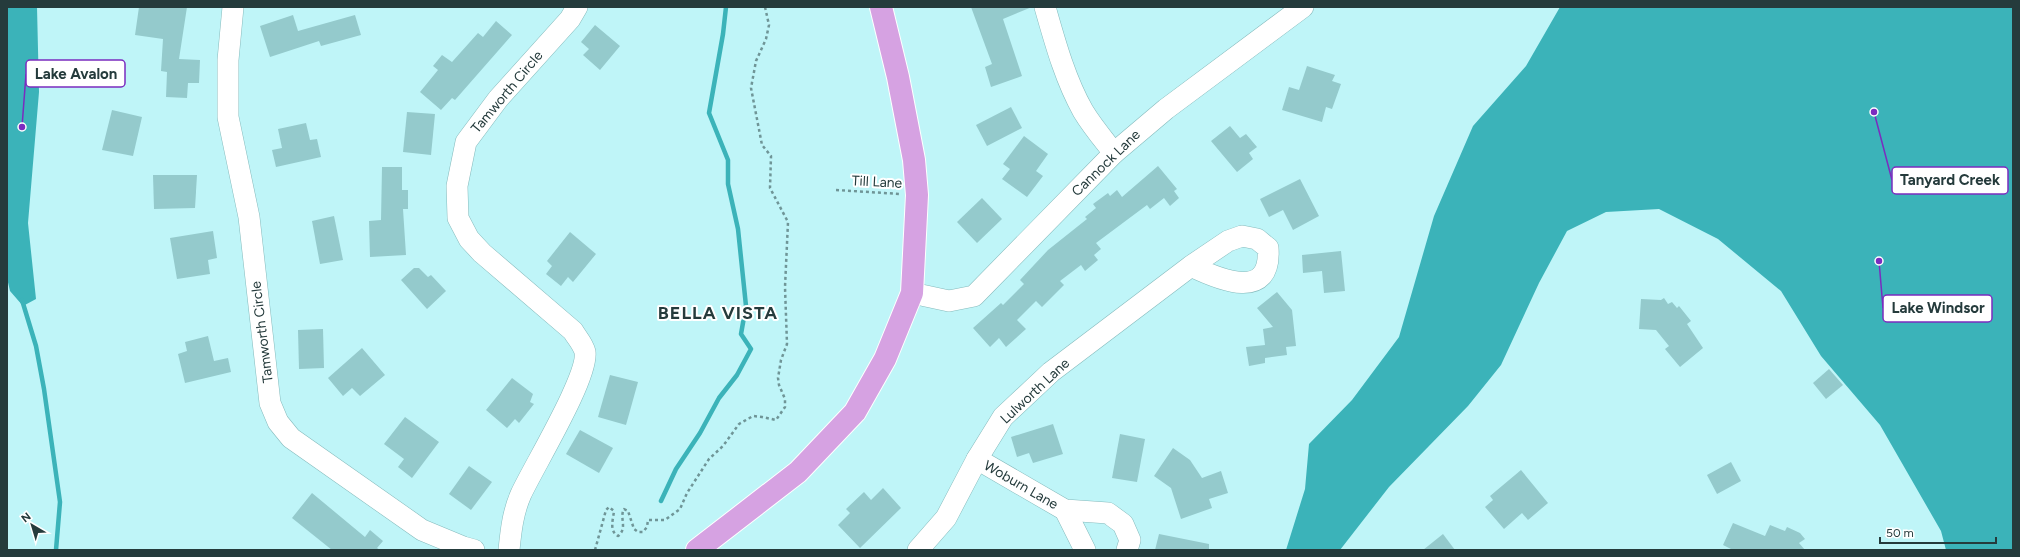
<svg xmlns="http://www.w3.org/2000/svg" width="2020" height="557" viewBox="0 0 2020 557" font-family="Figtree,sans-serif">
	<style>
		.water { fill: #3bb3b9 }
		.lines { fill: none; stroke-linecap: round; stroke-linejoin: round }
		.stream { stroke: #3bb3b9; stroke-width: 4.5 }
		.building { fill: #94cacc }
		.minor-casing { stroke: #85babc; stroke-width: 22 }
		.major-casing { stroke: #fff; stroke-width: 24 }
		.path { stroke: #6f9597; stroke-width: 2.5; stroke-dasharray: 3 3; stroke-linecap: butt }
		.minor { stroke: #fff; stroke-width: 21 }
		.major { stroke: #d6a2e2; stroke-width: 22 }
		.labels { text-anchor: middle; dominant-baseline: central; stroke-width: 4; stroke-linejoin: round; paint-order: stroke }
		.street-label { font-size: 14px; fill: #253b3c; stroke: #fff }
		.district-label { font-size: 18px; font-weight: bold; letter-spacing: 1px; fill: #253b3c; stroke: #fff }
		.leader { fill: none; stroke: #7b2cbf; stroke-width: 1.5 }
		.callout-dot { fill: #7b2cbf; stroke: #fff; stroke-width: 1.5 }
		.callout { fill: #fff; stroke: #7b2cbf; stroke-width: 1.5 }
		.callout-label { font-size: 15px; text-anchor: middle; font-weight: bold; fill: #253b3c }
	</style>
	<rect width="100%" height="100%" fill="#bff5f8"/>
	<g class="water">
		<polygon points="7,7 37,7 39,92 28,223 36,299 23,306 10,291 7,278"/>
		<polygon points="1560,7 2013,7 2013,550 1946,550 1941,531 1880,425 1821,356 1781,291 1718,239 1659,209 1606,212 1567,231 1539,283 1501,365 1468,406 1389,487 1340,550 1286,550 1305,489 1309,444 1352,400 1399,337 1434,216 1473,126 1526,66"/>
	</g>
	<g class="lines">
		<g class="stream">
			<polyline points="22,300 36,346 44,389 60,502 56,550"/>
			<polyline points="661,501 676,469 700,433 719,398 737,375 751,349 741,334 746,306 738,229 728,184 728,160 709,113 723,34 726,7"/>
		</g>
	</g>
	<g class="building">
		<polygon points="139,7 187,7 179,59 200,60 199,83 188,83 187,98 166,97 167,72 161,71 163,39 135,35"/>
		<polygon points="971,7 1032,7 1003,19 1022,76 991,87 985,67 992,64"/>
		<polygon points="293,15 298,31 355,15 361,35 321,46 319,41 270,57 260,26"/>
		<polygon points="496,21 512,35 455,100 452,98 441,110 420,92 438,70 433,66 442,55 452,62 478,33 483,37"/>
		<polygon points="595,25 620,46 600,70 583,55 589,49 581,42"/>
		<polygon points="1307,66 1335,75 1332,81 1341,84 1332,109 1326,107 1322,122 1282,110 1289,87 1299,90"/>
		<polygon points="1011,107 1022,128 987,146 976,125"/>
		<polygon points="112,110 142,117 133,156 102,150"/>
		<polygon points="407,112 435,114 431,155 403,152"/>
		<polygon points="306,123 310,140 317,139 321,157 276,167 272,150 282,148 278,129"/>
		<polygon points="1230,126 1240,138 1246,134 1257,147 1249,153 1253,159 1237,172 1211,141"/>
		<polygon points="1024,136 1048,154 1036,171 1043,176 1027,197 1002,179 1010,169 1003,164"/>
		<polygon points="1158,166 1177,189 1174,191 1179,198 1170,206 1164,198 1150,209 1147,205 1096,243 1101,249 1094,255 1098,260 1085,271 1081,265 1060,281 1064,285 1042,307 1036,301 1017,320 1026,329 1006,347 999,338 990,347 973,328 1001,303 1003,305 1024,284 1020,280 1048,250 1087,219 1085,217 1096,208 1093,204 1108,193 1110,196 1117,190 1122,197"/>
		<polygon points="382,167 402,167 402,190 408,190 408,209 403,209 406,255 370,257 369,221 381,220"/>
		<polygon points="153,175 197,175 195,208 154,209"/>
		<polygon points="1300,179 1319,216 1293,230 1283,210 1269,217 1260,199"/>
		<polygon points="982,198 1002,219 977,243 957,222"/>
		<polygon points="334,216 343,260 320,264 312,221"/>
		<polygon points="213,231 217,258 208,260 210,274 177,279 170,238"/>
		<polygon points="570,232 596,254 573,282 568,277 561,286 546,274 552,266 547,261"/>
		<polygon points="1341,251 1345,291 1324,293 1322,271 1303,273 1302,255"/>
		<polygon points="414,268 419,268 428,277 431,275 446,291 427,309 401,280"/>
		<polygon points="1277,292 1292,310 1296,346 1286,347 1287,355 1265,358 1265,363 1249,366 1246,347 1265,345 1263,329 1273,327 1257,308"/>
		<polygon points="1664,298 1668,304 1672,302 1677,308 1679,306 1691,321 1687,324 1703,348 1680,367 1665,349 1669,346 1656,330 1639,329 1641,299 1661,300"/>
		<polygon points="323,329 324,368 299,369 298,330"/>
		<polygon points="208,336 214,361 228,358 231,372 185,383 178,354 187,351 185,342"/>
		<polygon points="362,348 385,375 360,396 352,388 343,396 328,378"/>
		<polygon points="1829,369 1843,385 1826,399 1813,383"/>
		<polygon points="610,375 638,382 626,425 598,417"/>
		<polygon points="512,378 533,394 530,402 534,404 519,423 515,419 507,428 486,410"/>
		<polygon points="405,417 439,442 412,478 398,467 404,459 384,444"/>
		<polygon points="1053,424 1063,454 1033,463 1029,453 1017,457 1011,437"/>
		<polygon points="580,430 613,448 599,473 566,454"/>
		<polygon points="1120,434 1145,439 1137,482 1112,478"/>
		<polygon points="1173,448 1190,460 1202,478 1221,471 1228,493 1209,499 1212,508 1181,519 1171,488 1154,476"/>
		<polygon points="1731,462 1741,481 1717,494 1707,475"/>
		<polygon points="469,466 492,482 471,510 449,494"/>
		<polygon points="1521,470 1548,503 1528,520 1522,513 1504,529 1485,507 1493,500 1490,496"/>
		<polygon points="883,488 901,508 860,548 838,525 850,513 846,509 864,492 871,500"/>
		<polygon points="312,493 365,537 370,530 383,541 377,548 380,550 332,550 292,518"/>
		<polygon points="1733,523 1765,536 1770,525 1785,531 1787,527 1800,533 1805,539 1799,543 1805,550 1733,550 1723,545"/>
		<polygon points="1159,534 1209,544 1209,550 1155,550"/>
		<polygon points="1443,534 1455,550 1423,550"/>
	</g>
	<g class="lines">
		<g class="minor-casing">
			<g id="minor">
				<polyline points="233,7 228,60 228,117 249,217 270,403 278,422 291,438 422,530 463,547 474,550"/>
				<path d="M1045,7C1055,42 1065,79 1083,111C1092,126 1103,139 1114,153"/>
				<polyline points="912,293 949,301 974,296 1114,153 1166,109 1303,7"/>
				<polyline points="977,459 1065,510 1108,513 1123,524 1130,540 1127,550"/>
				<polyline points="1065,510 1085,550"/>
				<path d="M509,550C511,530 513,512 521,494C534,466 589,376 585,352C583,344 577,338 573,331L482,253L469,239L458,218L457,186L466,142L498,99L570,19L577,7"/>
				<path d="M918,550L946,518L977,459L1003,417L1051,372L1191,266L1228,241L1242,236L1257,239L1268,248C1272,302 1220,280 1191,266"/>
			</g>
		</g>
		<g class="major-casing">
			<polyline id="major" points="697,550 798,472 855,412 885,359 912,293 917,195 914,160 898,77 881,7"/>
		</g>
		<g class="path">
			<polyline points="836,190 900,194"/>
			<path d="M595,550L606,510L609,507L614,511C613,520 609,531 618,536C628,528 619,518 624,509L628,511L634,529L638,532H643L647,527L648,520H665L680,509L687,493L709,459L723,446L739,424L753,416L762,417L776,420L785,407V399L779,385L778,378L781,360L787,344L785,287L788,222L770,188L771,156L762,145L751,88L756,61L766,39L769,25L765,7"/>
		</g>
		<use href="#minor" class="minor"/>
		<use href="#major" class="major"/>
	</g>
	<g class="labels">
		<g class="street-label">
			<text transform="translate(507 92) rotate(-50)">Tamworth Circle</text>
			<text transform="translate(1106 163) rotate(-44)">Cannock Lane</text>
			<text transform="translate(877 182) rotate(3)">Till Lane</text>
			<text transform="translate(262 332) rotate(-97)">Tamworth Circle</text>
			<text transform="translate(1035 391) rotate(-43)">Lulworth Lane</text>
			<text transform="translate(1021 485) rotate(30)">Woburn Lane</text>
		</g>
		<g class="district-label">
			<text x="718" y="313">BELLA VISTA</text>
		</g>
	</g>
	<path class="leader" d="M22 127L26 74M1874 112L1892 180M1879 261L1883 308"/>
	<g class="callout-dot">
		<circle cx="22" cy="127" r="4"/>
		<circle cx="1874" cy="112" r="4"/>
		<circle cx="1879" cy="261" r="4"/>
	</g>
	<g class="callout">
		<rect x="26" y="60" width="99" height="27" rx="4"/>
		<rect x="1892" y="167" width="116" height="27" rx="4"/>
		<rect x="1883" y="295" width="109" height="27" rx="4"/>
	</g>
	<g class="callout-label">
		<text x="76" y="79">Lake Avalon</text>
		<text x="1950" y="185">Tanyard Creek</text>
		<text x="1938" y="313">Lake Windsor</text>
	</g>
	<rect width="2020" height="557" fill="none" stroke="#253b3c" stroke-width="16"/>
	<g transform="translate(32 525) rotate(322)" stroke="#ffffff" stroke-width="3" paint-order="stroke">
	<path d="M0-3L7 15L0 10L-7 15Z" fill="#253b3c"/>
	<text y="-6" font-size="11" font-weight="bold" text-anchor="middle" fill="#253b3c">N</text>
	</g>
	<path d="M1880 537v6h116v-6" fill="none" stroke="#253b3c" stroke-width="2"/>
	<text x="1886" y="537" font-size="12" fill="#253b3c" stroke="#ffffff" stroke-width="3" paint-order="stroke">50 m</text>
</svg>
